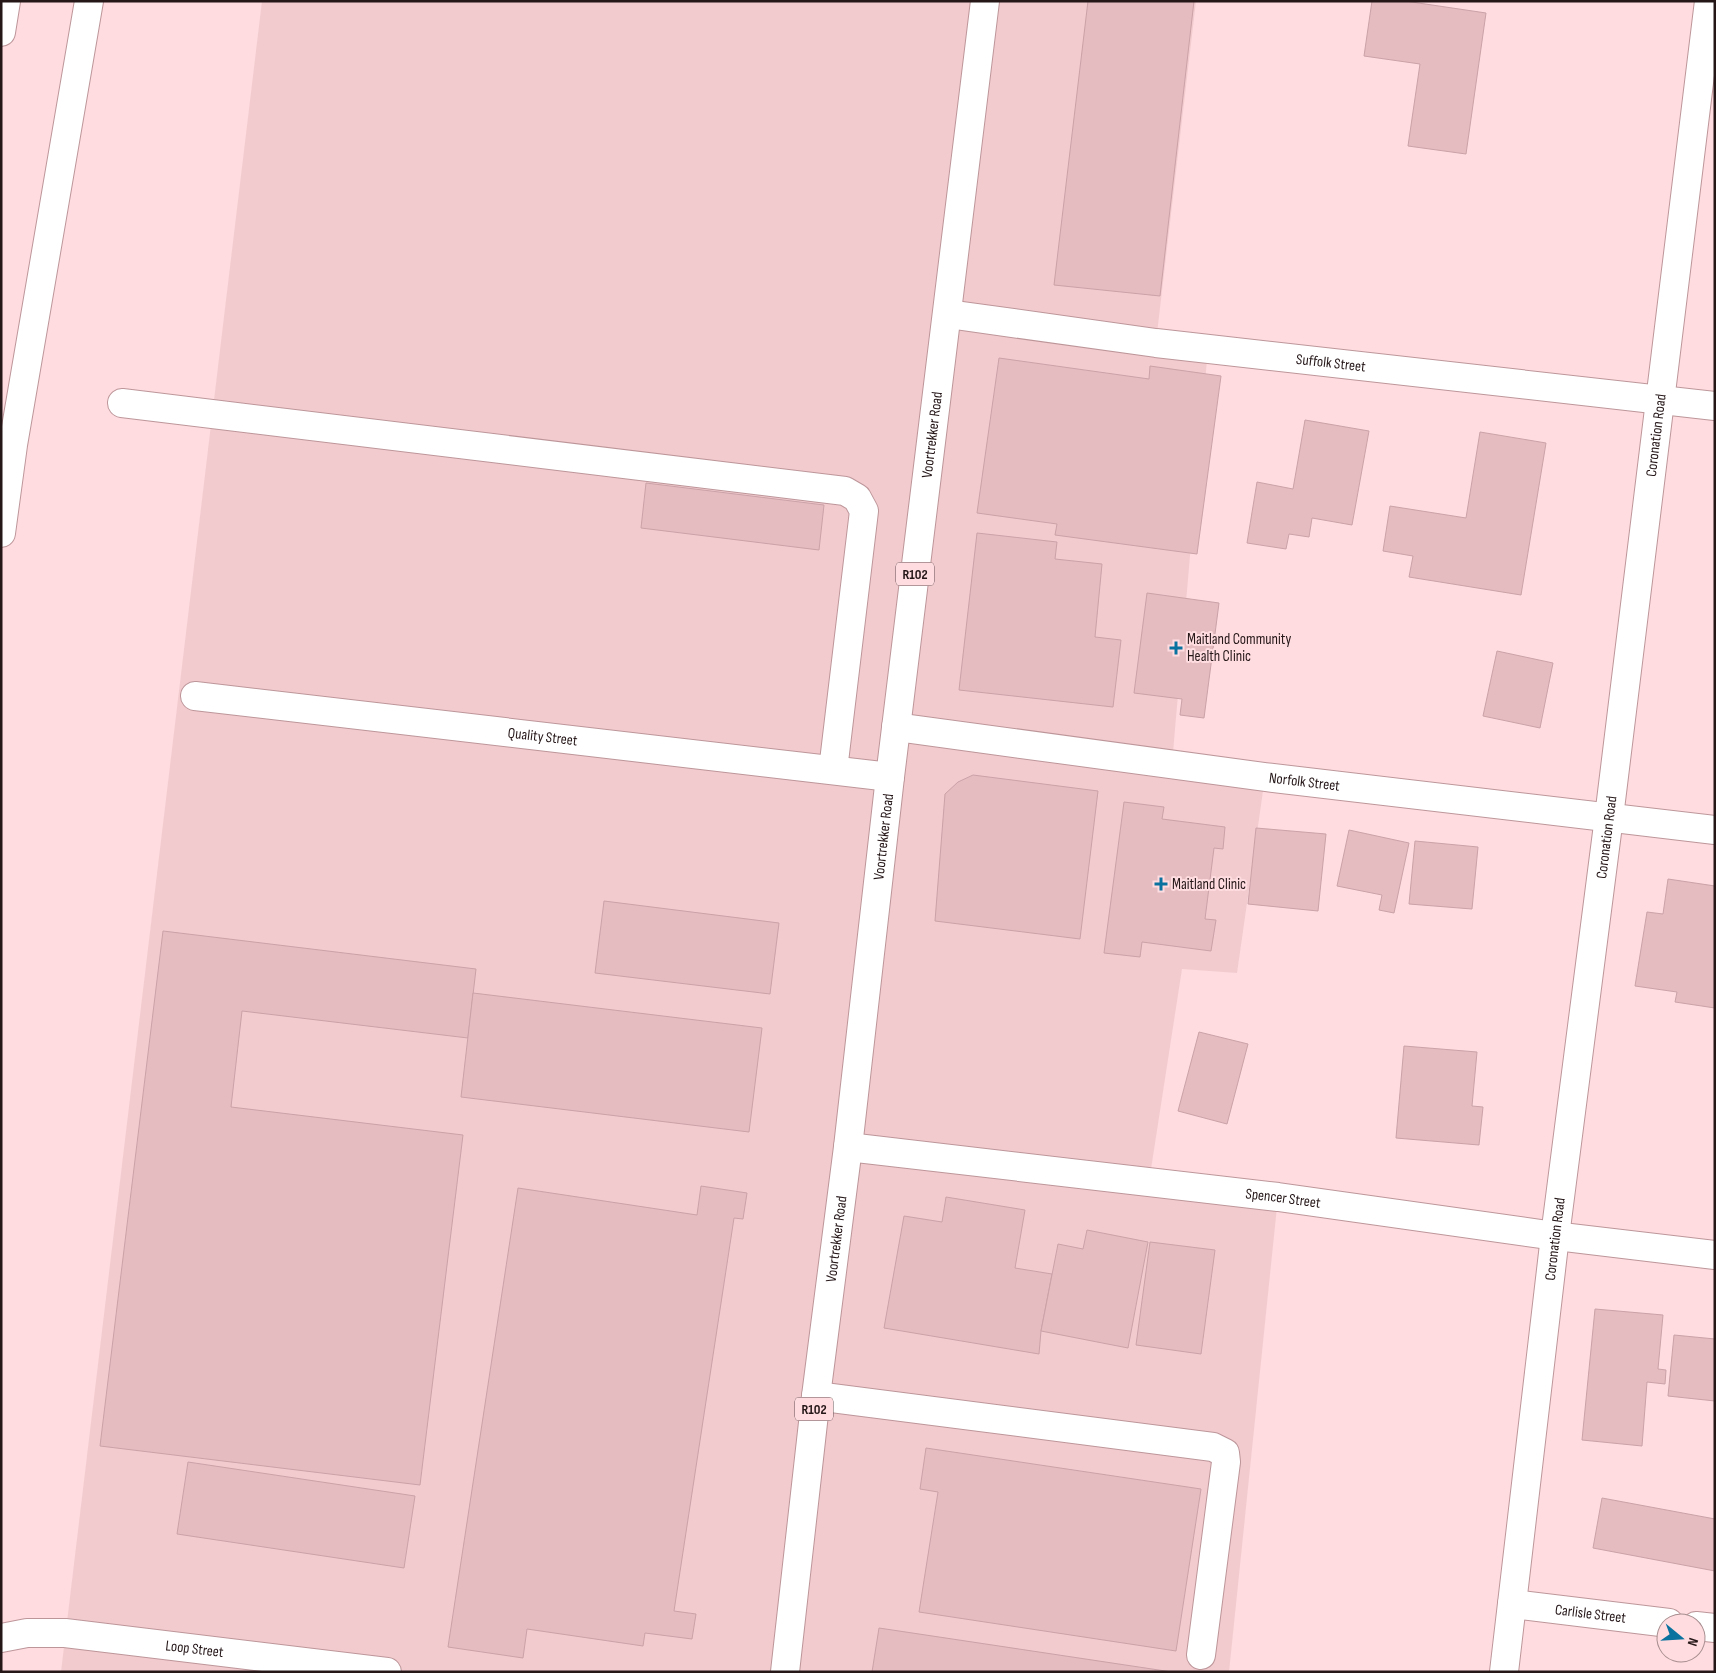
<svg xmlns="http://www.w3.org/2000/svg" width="1716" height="1673" viewBox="0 0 1716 1673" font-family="'Sofia Sans Condensed',sans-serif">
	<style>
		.built { fill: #f2cbcf }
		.building { fill: #e5bcc0; stroke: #caa2a7 }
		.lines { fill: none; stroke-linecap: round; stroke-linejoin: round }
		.minor-casing { stroke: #bd969a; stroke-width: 30 }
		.major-casing { stroke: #bd969a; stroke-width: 30 }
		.minor { stroke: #fff; stroke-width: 28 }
		.major { stroke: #fff; stroke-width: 28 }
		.poi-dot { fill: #0a729e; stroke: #fedcdf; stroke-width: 2 }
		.labels { text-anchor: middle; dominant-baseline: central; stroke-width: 4; stroke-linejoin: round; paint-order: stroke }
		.shield { fill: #fedcdf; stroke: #665154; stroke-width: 1 }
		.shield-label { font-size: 14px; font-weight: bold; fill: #251618 }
		.street-label { font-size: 15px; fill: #251618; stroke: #fedcdf }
		.poi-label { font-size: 15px; fill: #251618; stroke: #fedcdf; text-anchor: start }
	</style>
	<rect width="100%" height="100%" fill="#fedcdf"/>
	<polygon class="built" points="262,1 1196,1 1156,342 1208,348 1172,764 1265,777 1237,973 1182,969 1149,1182 1278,1197 1229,1672 61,1672"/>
	<g class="building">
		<polygon points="1088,1 1194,1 1160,296 1054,285"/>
		<polygon points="1372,1 1405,1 1486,13 1466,154 1408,146 1420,64 1364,56"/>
		<polygon points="999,358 1149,379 1150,366 1221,376 1197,554 1055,535 1057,524 977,513"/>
		<polygon points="1305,420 1369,431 1352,525 1312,518 1309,537 1289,534 1286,549 1247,543 1257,482 1293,489"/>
		<polygon points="1480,432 1546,443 1521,595 1409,577 1413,556 1383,551 1390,506 1466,518"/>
		<polygon points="646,483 824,505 819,550 641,528"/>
		<polygon points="977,533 1057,542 1055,559 1102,564 1095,637 1121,640 1113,707 959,690"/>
		<polygon points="1147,593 1219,603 1204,718 1180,715 1182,699 1134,693"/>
		<polygon points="1497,651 1553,663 1540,728 1483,716"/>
		<polygon points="973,775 1098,791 1080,939 935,921 945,794 958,782"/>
		<polygon points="1124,802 1164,807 1162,819 1225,827 1223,849 1214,848 1205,919 1216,920 1211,951 1142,942 1140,957 1104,953"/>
		<polygon points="1256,828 1326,834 1318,911 1248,904"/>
		<polygon points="1349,830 1409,843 1394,913 1379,910 1382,895 1337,886"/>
		<polygon points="1415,841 1478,847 1472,909 1409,904"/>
		<polygon points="1668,879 1715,886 1715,1008 1675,1002 1677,992 1635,986 1647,912 1663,914"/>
		<polygon points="604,901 779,923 770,994 595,973"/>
		<polygon points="163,931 476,969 468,1038 242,1011 231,1107 463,1135 420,1485 100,1446"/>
		<polygon points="473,993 762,1028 749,1132 461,1097"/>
		<polygon points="1199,1032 1248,1044 1227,1124 1178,1111"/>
		<polygon points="1404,1046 1477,1052 1472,1106 1483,1107 1479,1145 1396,1138"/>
		<polygon points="701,1186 747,1193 743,1219 734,1218 674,1611 696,1614 692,1639 645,1633 643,1646 527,1629 523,1658 448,1647 518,1188 697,1215"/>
		<polygon points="946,1197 1025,1210 1015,1268 1052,1274 1041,1331 1039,1354 884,1328 904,1216 942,1222"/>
		<polygon points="1087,1230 1148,1242 1128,1348 1041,1331 1058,1244 1083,1249"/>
		<polygon points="1150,1242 1215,1250 1201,1354 1136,1345"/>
		<polygon points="1595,1309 1663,1315 1658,1369 1666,1370 1665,1384 1647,1382 1642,1446 1582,1440"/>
		<polygon points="1674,1335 1715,1339 1715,1401 1668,1396"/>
		<polygon points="926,1448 1201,1489 1176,1651 919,1612 938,1492 920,1489"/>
		<polygon points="188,1462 415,1496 404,1568 177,1534"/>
		<polygon points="1602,1498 1715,1519 1715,1571 1593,1548"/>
		<polygon points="879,1628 1172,1672 872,1672"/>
	</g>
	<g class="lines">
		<g class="minor-casing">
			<g id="minor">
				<polyline points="1,32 6,1"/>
				<path id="s1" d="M948,314L1156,343L1715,406"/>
				<polyline points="122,403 845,491 857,498 864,511 833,770"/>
				<polyline points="1,533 13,445 89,1"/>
				<path id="s2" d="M195,696L890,777"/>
				<path id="s3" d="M896,727L1265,777L1715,830"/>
				<path id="s4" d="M848,1147L1278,1197L1555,1236L1715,1255"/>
				<polyline points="816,1396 1213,1447 1225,1453 1226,1462 1201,1655"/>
				<path id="s5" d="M1512,1604L1669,1623"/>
				<polyline points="1696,1626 1715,1628"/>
				<path id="s6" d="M1,1638L27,1633H65L387,1672"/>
				<path id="s7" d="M1504,1672L1555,1236L1609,817L1709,1"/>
			</g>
		</g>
		<g class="major-casing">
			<g id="major">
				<path id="s8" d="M785,1672L816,1396L848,1147L890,777L985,1"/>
			</g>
		</g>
		<use href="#minor" class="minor"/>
		<use href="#major" class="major"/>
	</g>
	<g class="poi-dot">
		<path d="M1173.5 640.5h5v5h5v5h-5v5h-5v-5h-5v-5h5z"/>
		<path d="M1158.5 876.5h5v5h5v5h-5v5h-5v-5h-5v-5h5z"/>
	</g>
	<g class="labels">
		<g class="shield">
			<rect x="896" y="562.5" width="38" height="23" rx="4"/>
			<rect x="795" y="1397.5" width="38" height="23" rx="4"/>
		</g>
		<g class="shield-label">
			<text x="915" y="574">R102</text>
			<text x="814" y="1409">R102</text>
		</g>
		<g class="street-label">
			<text stroke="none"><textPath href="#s1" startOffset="386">Suffolk Street</textPath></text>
			<text stroke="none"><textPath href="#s8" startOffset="1246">Voortrekker Road</textPath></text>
			<text stroke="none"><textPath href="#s7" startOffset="1246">Coronation Road</textPath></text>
			<text stroke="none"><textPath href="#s2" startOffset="350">Quality Street</textPath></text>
			<text stroke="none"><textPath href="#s3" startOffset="412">Norfolk Street</textPath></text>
			<text stroke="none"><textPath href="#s8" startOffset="841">Voortrekker Road</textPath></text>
			<text stroke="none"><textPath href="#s7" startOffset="841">Coronation Road</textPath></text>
			<text stroke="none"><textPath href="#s4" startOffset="438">Spencer Street</textPath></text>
			<text stroke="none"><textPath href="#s7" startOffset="436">Coronation Road</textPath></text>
			<text stroke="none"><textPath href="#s8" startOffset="436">Voortrekker Road</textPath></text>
			<text stroke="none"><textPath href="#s5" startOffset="79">Carlisle Street</textPath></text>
			<text stroke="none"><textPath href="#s6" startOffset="195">Loop Street</textPath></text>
		</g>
		<g class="poi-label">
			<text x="1187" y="639">Maitland Community<tspan x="1187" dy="17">Health Clinic</tspan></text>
			<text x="1172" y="884">Maitland Clinic</text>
		</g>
	</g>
	<rect width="1716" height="1673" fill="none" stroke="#251618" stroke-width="5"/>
	<g transform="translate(1681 1638) rotate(108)"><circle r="24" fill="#fedcdf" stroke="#a78d8f"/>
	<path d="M0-4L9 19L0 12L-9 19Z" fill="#0a729e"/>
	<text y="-8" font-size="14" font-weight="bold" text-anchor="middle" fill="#251618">N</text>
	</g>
</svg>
